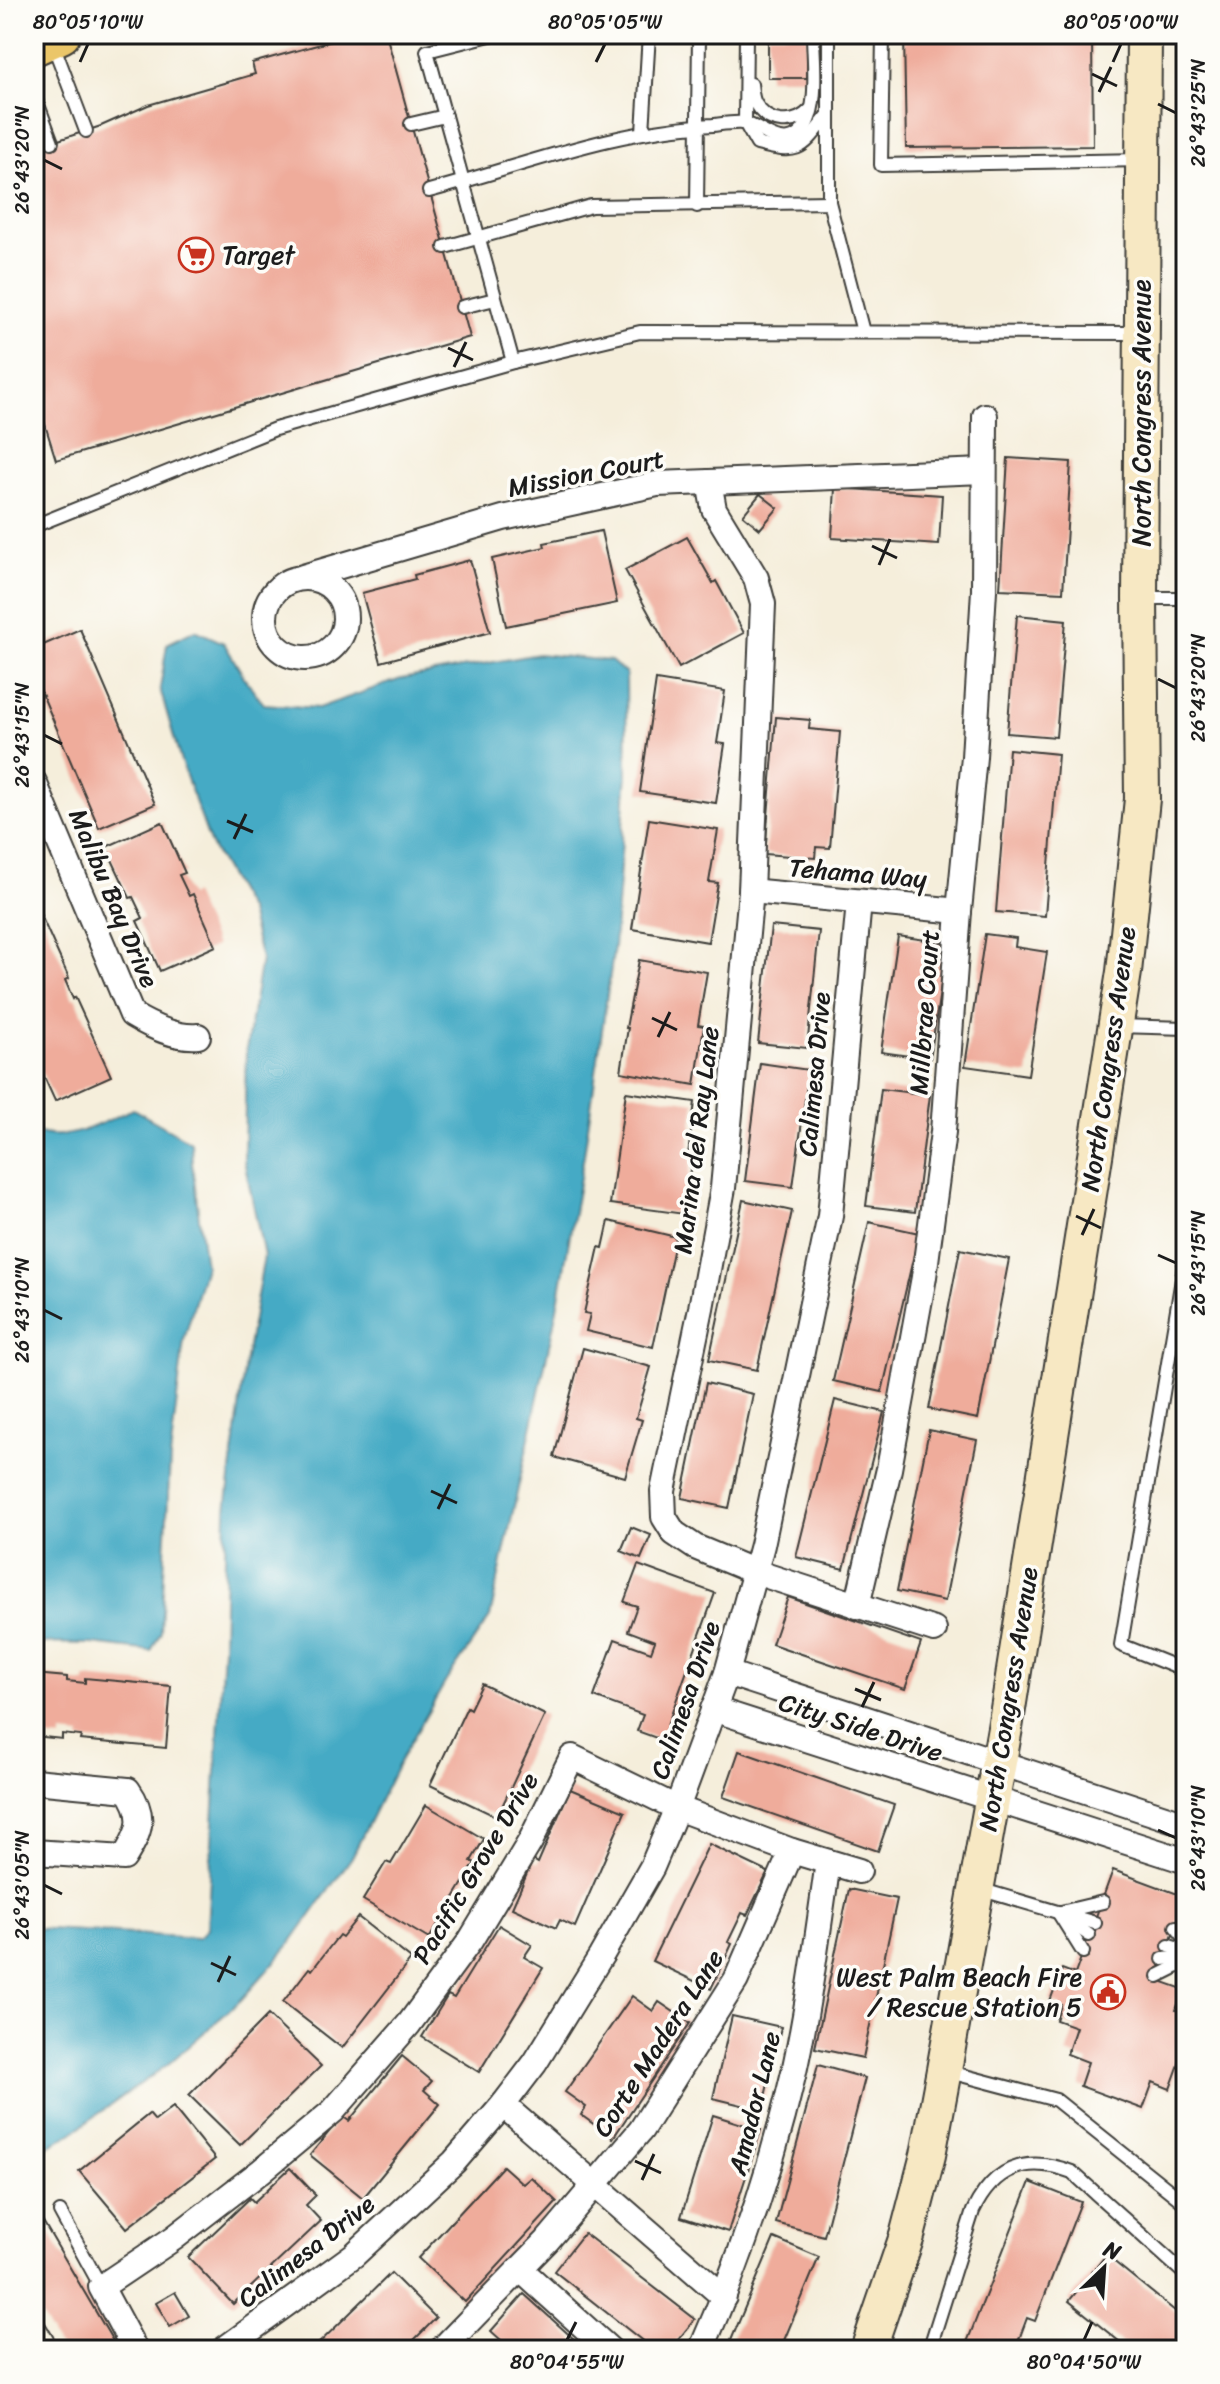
<svg xmlns="http://www.w3.org/2000/svg" width="1220" height="2384" viewBox="0 0 1220 2384" font-family="Sriracha,sans-serif">
	<style>
		.water { fill: #45aac5; stroke: #306370; stroke-width: 2 }
		.building { fill: #efac9b }
		.lines { fill: none; stroke-linecap: round; stroke-linejoin: round }
		.lane-casing { stroke: #3d3c39; stroke-width: 16 }
		.street-casing { stroke: #3d3c39; stroke-width: 28 }
		.secondary-casing { stroke: #3d3c39; stroke-width: 38 }
		.primary-casing { stroke: #3d3c39; stroke-width: 42 }
		.lane { stroke: #fff; stroke-width: 12 }
		.street { stroke: #fff; stroke-width: 24 }
		.secondary { stroke: #f7e8c3; stroke-width: 34 }
		.primary { stroke: #ebc669; stroke-width: 38 }
		.ticks { fill: none; stroke: #1c1c1c; stroke-width: 3 }
		.labels { text-anchor: middle; dominant-baseline: central; stroke-width: 7; stroke-linejoin: round; paint-order: stroke }
		.poi-label { font-size: 26px; fill: #1c1c1c; stroke: #fdfcf7; text-anchor: start }
		.street-label { font-size: 26px; fill: #1c1c1c; stroke: #fdfcf7 }
		.neatline { fill: none; stroke: #1c1c1c; stroke-width: 3 }
		.ticks-label { font-size: 20px; text-anchor: middle; fill: #1c1c1c }
	</style>
	<rect width="100%" height="100%" fill="#fdfcf7"/>
	<filter id="ink" filterUnits="userSpaceOnUse"><feTurbulence type="fractalNoise" baseFrequency=".0125" numOctaves="2"/><feDisplacementMap in="SourceGraphic" scale="16" xChannelSelector="R" yChannelSelector="G"/><feConvolveMatrix kernelMatrix="1 2 1 2 8 2 1 2 1" color-interpolation-filters="sRGB"/></filter>
	<filter id="wash" filterUnits="userSpaceOnUse"><feTurbulence type="fractalNoise" baseFrequency=".006" numOctaves="4" result="noise"/><feDisplacementMap in="SourceGraphic" scale="32" xChannelSelector="R" yChannelSelector="G"/><feGaussianBlur stdDeviation="1.8" result="paint"/><feColorMatrix in="noise" values="0 0 0 0 0 0 0 0 0 0 0 0 0 0 0 0 0 1.4 0 .05"/><feComposite in="paint" operator="in"/></filter>
	<g filter="url(#wash)">
		<rect width="100%" height="100%" fill="#f5eedb"/>
		<g class="water">
			<polygon points="195,630 224,643 247,682 264,704 318,708 401,679 538,654 611,661 626,674 627,773 614,947 584,1155 557,1309 490,1617 446,1681 397,1766 352,1857 288,1947 241,2000 167,2065 73,2132 34,2154 34,1928 198,1938 207,1929 223,1648 226,1510 244,1370 264,1256 244,1160 246,1050 261,959 249,912 211,845 181,762 160,689 167,644"/>
			<path d="M133,1109L191,1142L192,1163L205,1266L184,1340L170,1458L161,1632L151,1651L92,1644L34,1643V1131C67,1145 103,1122 133,1109Z"/>
		</g>
		<g id="blocks">
			<g class="building">
				<polygon points="357,34 386,34 470,337 56,460 34,389 34,148 101,126 148,105 255,74 252,63"/>
				<rect x="768" y="34" width="39" height="44"/>
				<polygon points="904,34 1092,34 1093,146 906,148"/>
				<polygon points="1008,458 1071,462 1063,592 1000,589"/>
				<polygon points="835,488 942,495 939,545 832,538"/>
				<polygon points="760,494 778,508 760,529 743,515"/>
				<polygon points="601,531 617,603 506,626 492,559 545,547 544,543"/>
				<polygon points="687,537 713,583 716,581 744,633 679,668 625,570"/>
				<polygon points="470,560 490,632 381,662 362,593 415,579 414,575"/>
				<polygon points="1017,615 1066,620 1056,737 1007,733"/>
				<polygon points="80,629 155,804 99,828 34,675 34,649"/>
				<polygon points="656,680 725,691 717,743 725,744 716,803 640,792"/>
				<polygon points="776,717 810,720 809,729 840,732 830,848 816,847 815,858 765,854"/>
				<polygon points="1009,749 1058,754 1045,916 996,912"/>
				<polygon points="649,819 718,830 709,882 718,883 708,942 632,929"/>
				<polygon points="162,822 185,873 179,875 189,896 193,894 216,946 160,971 137,921 143,918 133,897 130,898 106,847"/>
				<polygon points="34,900 69,978 65,980 73,999 75,997 111,1076 55,1101 34,1055"/>
				<polygon points="771,926 819,931 807,1048 758,1043"/>
				<polygon points="985,934 1016,938 1015,947 1047,952 1028,1075 965,1066"/>
				<polygon points="898,936 947,943 930,1059 881,1052"/>
				<polygon points="639,960 707,972 698,1025 704,1026 695,1085 621,1072 628,1028 626,1028"/>
				<polygon points="760,1063 809,1070 793,1187 745,1181"/>
				<polygon points="881,1089 930,1095 915,1212 866,1206"/>
				<polygon points="626,1092 695,1102 688,1155 692,1155 684,1214 610,1204"/>
				<polygon points="743,1200 792,1211 757,1370 709,1360"/>
				<polygon points="609,1221 676,1237 653,1347 586,1331 590,1314 584,1313 599,1247 603,1248"/>
				<polygon points="869,1222 919,1233 882,1392 833,1381"/>
				<polygon points="960,1249 1009,1259 978,1419 929,1409"/>
				<polygon points="583,1348 651,1367 636,1418 642,1420 625,1477 554,1457"/>
				<polygon points="706,1383 753,1394 729,1508 682,1498"/>
				<polygon points="835,1400 884,1412 844,1569 796,1557"/>
				<polygon points="929,1430 977,1440 945,1601 897,1591"/>
				<polygon points="631,1527 651,1535 641,1559 621,1551"/>
				<polygon points="638,1565 715,1593 662,1740 637,1731 643,1715 594,1697 615,1639 651,1652 655,1641 628,1631 637,1606 624,1602"/>
				<polygon points="788,1597 921,1643 905,1689 772,1644"/>
				<polygon points="34,1674 67,1677 67,1681 85,1683 85,1678 171,1686 166,1748 80,1740 81,1736 62,1734 62,1739 34,1736"/>
				<polygon points="482,1684 545,1715 497,1817 430,1785 467,1707 470,1709"/>
				<polygon points="739,1751 894,1805 878,1851 723,1797"/>
				<polygon points="570,1789 625,1812 575,1927 560,1920 556,1928 512,1908 533,1860 538,1863"/>
				<polygon points="426,1805 484,1839 471,1861 475,1863 429,1939 363,1900 386,1862 391,1864"/>
				<polygon points="709,1844 768,1872 747,1915 742,1913 728,1942 732,1944 711,1989 652,1961"/>
				<polygon points="1113,1870 1186,1897 1157,1980 1183,1989 1176,2010 1186,2013 1186,2045 1170,2089 1153,2082 1143,2109 1080,2086 1088,2062 1067,2054 1076,2027 1056,2020 1061,2005 1050,2001 1062,1969 1075,1974"/>
				<polygon points="849,1889 897,1899 863,2058 815,2048"/>
				<polygon points="358,1917 411,1959 342,2048 283,2002 309,1968 312,1970 339,1935 342,1937"/>
				<polygon points="499,1925 532,1945 524,1957 543,1968 479,2072 422,2037 448,1995 454,1998"/>
				<polygon points="632,1996 653,2011 659,2002 690,2023 613,2138 581,2115 586,2107 565,2092"/>
				<polygon points="268,2015 321,2066 240,2145 189,2095"/>
				<polygon points="732,2016 781,2027 762,2110 713,2098"/>
				<polygon points="402,2056 432,2081 424,2090 440,2104 363,2198 310,2155 342,2116 349,2121"/>
				<polygon points="818,2065 865,2078 824,2236 776,2223"/>
				<polygon points="173,2107 215,2159 127,2228 79,2171 149,2114 155,2121"/>
				<polygon points="713,2115 761,2130 728,2232 681,2217"/>
				<polygon points="503,2166 523,2184 531,2177 557,2202 465,2302 418,2258"/>
				<polygon points="290,2168 316,2195 306,2205 321,2221 233,2304 188,2257 250,2198 254,2202"/>
				<polygon points="1030,2182 1081,2202 1035,2321 1027,2318 1015,2350 964,2350"/>
				<polygon points="34,2206 117,2348 114,2350 61,2350 34,2304"/>
				<polygon points="584,2233 695,2319 670,2350 654,2350 554,2271"/>
				<polygon points="774,2238 819,2257 780,2350 727,2350"/>
				<polygon points="1106,2255 1186,2320 1186,2350 1130,2350 1069,2301"/>
				<polygon points="391,2273 436,2318 404,2350 312,2350"/>
				<polygon points="175,2292 189,2316 170,2327 156,2303"/>
				<polygon points="524,2294 586,2350 512,2350 491,2331"/>
			</g>
		</g>
	</g>
	<g filter="url(#ink)">
		<use href="#blocks" fill-opacity="0" stroke="#3d3c39" stroke-width="2"/>
		<g class="lines">
			<g class="lane-casing">
				<g id="lane">
					<polyline points="494,34 427,51 513,362 640,332 1138,333"/>
					<path d="M746,34L745,123L757,144C800,155 801,150 827,117"/>
					<polyline points="829,34 829,202"/>
					<polyline points="883,34 881,165 1143,160"/>
					<polyline points="53,44 86,131"/>
					<path d="M751,84C752,90 752,98 755,103C767,125 794,127 810,110"/>
					<polyline points="34,94 52,142"/>
					<polyline points="411,124 445,116"/>
					<polyline points="643,132 649,34"/>
					<path d="M429,191C523,166 614,129 713,125C722,124 734,122 743,123C761,126 780,150 799,134C821,115 813,60 813,34"/>
					<polyline points="697,206 699,34"/>
					<polyline points="445,247 591,206 829,202 863,332"/>
					<polyline points="462,307 495,299"/>
					<polyline points="34,526 275,429 513,362"/>
					<polyline points="1141,598 1186,598"/>
					<polyline points="1118,1026 1186,1028"/>
					<polyline points="1186,1255 1121,1645 1186,1671"/>
					<polyline points="979,1889 1095,1923"/>
					<polyline points="1058,1912 1083,1952"/>
					<polyline points="1061,1912 1103,1902"/>
					<polyline points="1067,1919 1089,1935"/>
					<polyline points="1176,1927 1186,1939"/>
					<polyline points="1169,1946 1186,1951"/>
					<polyline points="1163,1959 1186,1957"/>
					<polyline points="1158,1976 1186,1962"/>
					<polyline points="946,2071 1056,2100 1186,2204"/>
					<polyline points="60,2212 101,2287"/>
					<path d="M929,2350L973,2211C994,2167 1027,2155 1072,2172L1186,2275"/>
				</g>
			</g>
			<g class="street-casing">
				<g id="street">
					<polyline points="709,482 714,509 756,578 763,604 751,891 723,1188 701,1308 663,1491 664,1517 674,1533 695,1547 755,1572 934,1630"/>
					<polyline points="303,577 503,518 657,484 984,471"/>
					<circle cx="305" cy="618" r="40"/>
					<path d="M34,782L132,1015C152,1027 175,1038 198,1036"/>
					<polyline points="751,891 959,911"/>
					<polyline points="857,1606 889,1469 924,1277 943,1132 959,911 974,757 984,590 985,416"/>
					<polyline points="727,1673 1186,1824"/>
					<polyline points="713,1709 1186,1861"/>
					<path d="M34,1781L128,1790C147,1817 140,1832 124,1858L34,1852"/>
					<polyline points="503,2105 724,2297"/>
					<polyline points="520,2269 610,2350"/>
					<polyline points="135,2350 101,2287 174,2238 261,2171 333,2111 409,2024 470,1941 530,1842 572,1757 677,1808 792,1851 859,1871"/>
					<polyline points="223,2350 354,2255 454,2162 503,2105 535,2063 601,1956 652,1867 677,1808 727,1673 762,1545 830,1216 859,902"/>
					<polyline points="441,2350 547,2241 641,2130 736,1980 792,1851"/>
					<path d="M701,2350C740,2261 772,2167 794,2072C809,2003 818,1932 828,1862"/>
				</g>
			</g>
			<g class="secondary-casing">
				<polyline id="secondary" points="868,2350 907,2236 928,2155 944,2070 1005,1728 1124,972 1142,799 1140,598 1144,34"/>
			</g>
			<g class="primary-casing">
				<polyline id="primary" points="34,46 61,34"/>
			</g>
			<use href="#lane" class="lane"/>
			<use href="#street" class="street"/>
			<use href="#secondary" class="secondary"/>
			<use href="#primary" class="primary"/>
		</g>
	</g>
	<path class="ticks" d="M80,62L88,44M596,62L605,44M1113,62L1121,44M1092,74L1117,86M1099,92L1111,67M1158,104L1176,113M44,160L62,169M448,348L473,360M454,367L466,342M872,546L897,558M879,565L890,539M1158,679L1176,688M44,735L62,744M227,821L253,832M234,839L246,814M652,1018L677,1030M658,1037L670,1012M1076,1216L1101,1228M1082,1235L1094,1209M1158,1255L1176,1263M44,1310L62,1319M431,1491L457,1503M438,1509L450,1484M855,1689L881,1700M862,1707L874,1682M1158,1830L1176,1838M44,1885L62,1894M211,1963L236,1975M218,1982L230,1956M635,2161L661,2173M642,2180L654,2154M567,2340L576,2322M1084,2340L1092,2322"/>
	<defs>
		<g id="supermarket-ring" transform="scale(1.8)"><circle r="9.5" fill="#fdfcf7" stroke="#c8321e" stroke-width="1.5"/><path d="M-6-5.5h2.5l.6 2H6L4.5 2H-2.5L-4.4-4H-6ZM-1.5 3.2a1.3 1.3 0 1 0 .1 0ZM3 3.2a1.3 1.3 0 1 0 .1 0Z" fill="#c8321e"/></g>
		<g id="civic-ring" transform="scale(1.8)"><circle r="9.5" fill="#fdfcf7" stroke="#c8321e" stroke-width="1.5"/><path d="M-.6-6.5H3V-4.5H.6V-3L4-1V1h2V6H-6V1h2V-1L-.6-3ZM-1.2 2.5V6h2.4V2.5Z" fill="#c8321e"/></g>
	</defs>
	<g fill-rule="evenodd">
		<use href="#supermarket-ring" x="196" y="255"/>
		<use href="#civic-ring" x="1108" y="1992"/>
	</g>
	<g class="labels">
		<g class="poi-label">
			<text x="222" y="255">Target</text>
			<text x="1082" y="1977" text-anchor="end">West Palm Beach Fire<tspan x="1082" dy="30">/ Rescue Station 5</tspan></text>
		</g>
		<g class="street-label">
			<text transform="translate(1141 413) rotate(-90)">North Congress Avenue</text>
			<text transform="translate(586 473) rotate(-11)">Mission Court</text>
			<text transform="translate(858 873) rotate(5)">Tehama Way</text>
			<text transform="translate(114 898) rotate(67)">Malibu Bay Drive</text>
			<text transform="translate(924 1012) rotate(-86)">Millbrae Court</text>
			<text transform="translate(1108 1059) rotate(-82)">North Congress Avenue</text>
			<text transform="translate(814 1074) rotate(-85)">Calimesa Drive</text>
			<text transform="translate(696 1140) rotate(-83)">Marina del Ray Lane</text>
			<text transform="translate(1008 1699) rotate(-81)">North Congress Avenue</text>
			<text transform="translate(685 1700) rotate(-71)">Calimesa Drive</text>
			<text transform="translate(861 1727) rotate(18)">City Side Drive</text>
			<text transform="translate(475 1868) rotate(-59)">Pacific Grove Drive</text>
			<text transform="translate(658 2043) rotate(-57)">Corte Madera Lane</text>
			<text transform="translate(754 2103) rotate(-76)">Amador Lane</text>
			<text transform="translate(306 2251) rotate(-38)">Calimesa Drive</text>
		</g>
	</g>
	<rect width="1220" height="2384" fill="none" stroke="#fdfcf7" stroke-width="88"/>
	<g transform="translate(1104 2268) rotate(25)" stroke="#fdfcf7" stroke-width="6" paint-order="stroke">
	<path d="M0-6L14 30L0 20L-14 30Z" fill="#1c1c1c"/>
	<text y="-12" font-size="22" font-weight="bold" text-anchor="middle" fill="#1c1c1c">N</text>
	</g>
	<rect x="44" y="44" width="1132" height="2296" class="neatline"/>
	<g class="ticks-label">
		<text x="88" y="29">80°05'10"W</text>
		<text x="605" y="29">80°05'05"W</text>
		<text x="1121" y="29">80°05'00"W</text>
		<text transform="translate(1198 113) rotate(-90)" y="7">26°43'25"N</text>
		<text transform="translate(22 160) rotate(-90)" y="7">26°43'20"N</text>
		<text transform="translate(1198 688) rotate(-90)" y="7">26°43'20"N</text>
		<text transform="translate(22 735) rotate(-90)" y="7">26°43'15"N</text>
		<text transform="translate(1198 1263) rotate(-90)" y="7">26°43'15"N</text>
		<text transform="translate(22 1310) rotate(-90)" y="7">26°43'10"N</text>
		<text transform="translate(1198 1838) rotate(-90)" y="7">26°43'10"N</text>
		<text transform="translate(22 1885) rotate(-90)" y="7">26°43'05"N</text>
		<text x="567" y="2369">80°04'55"W</text>
		<text x="1084" y="2369">80°04'50"W</text>
	</g>
</svg>
